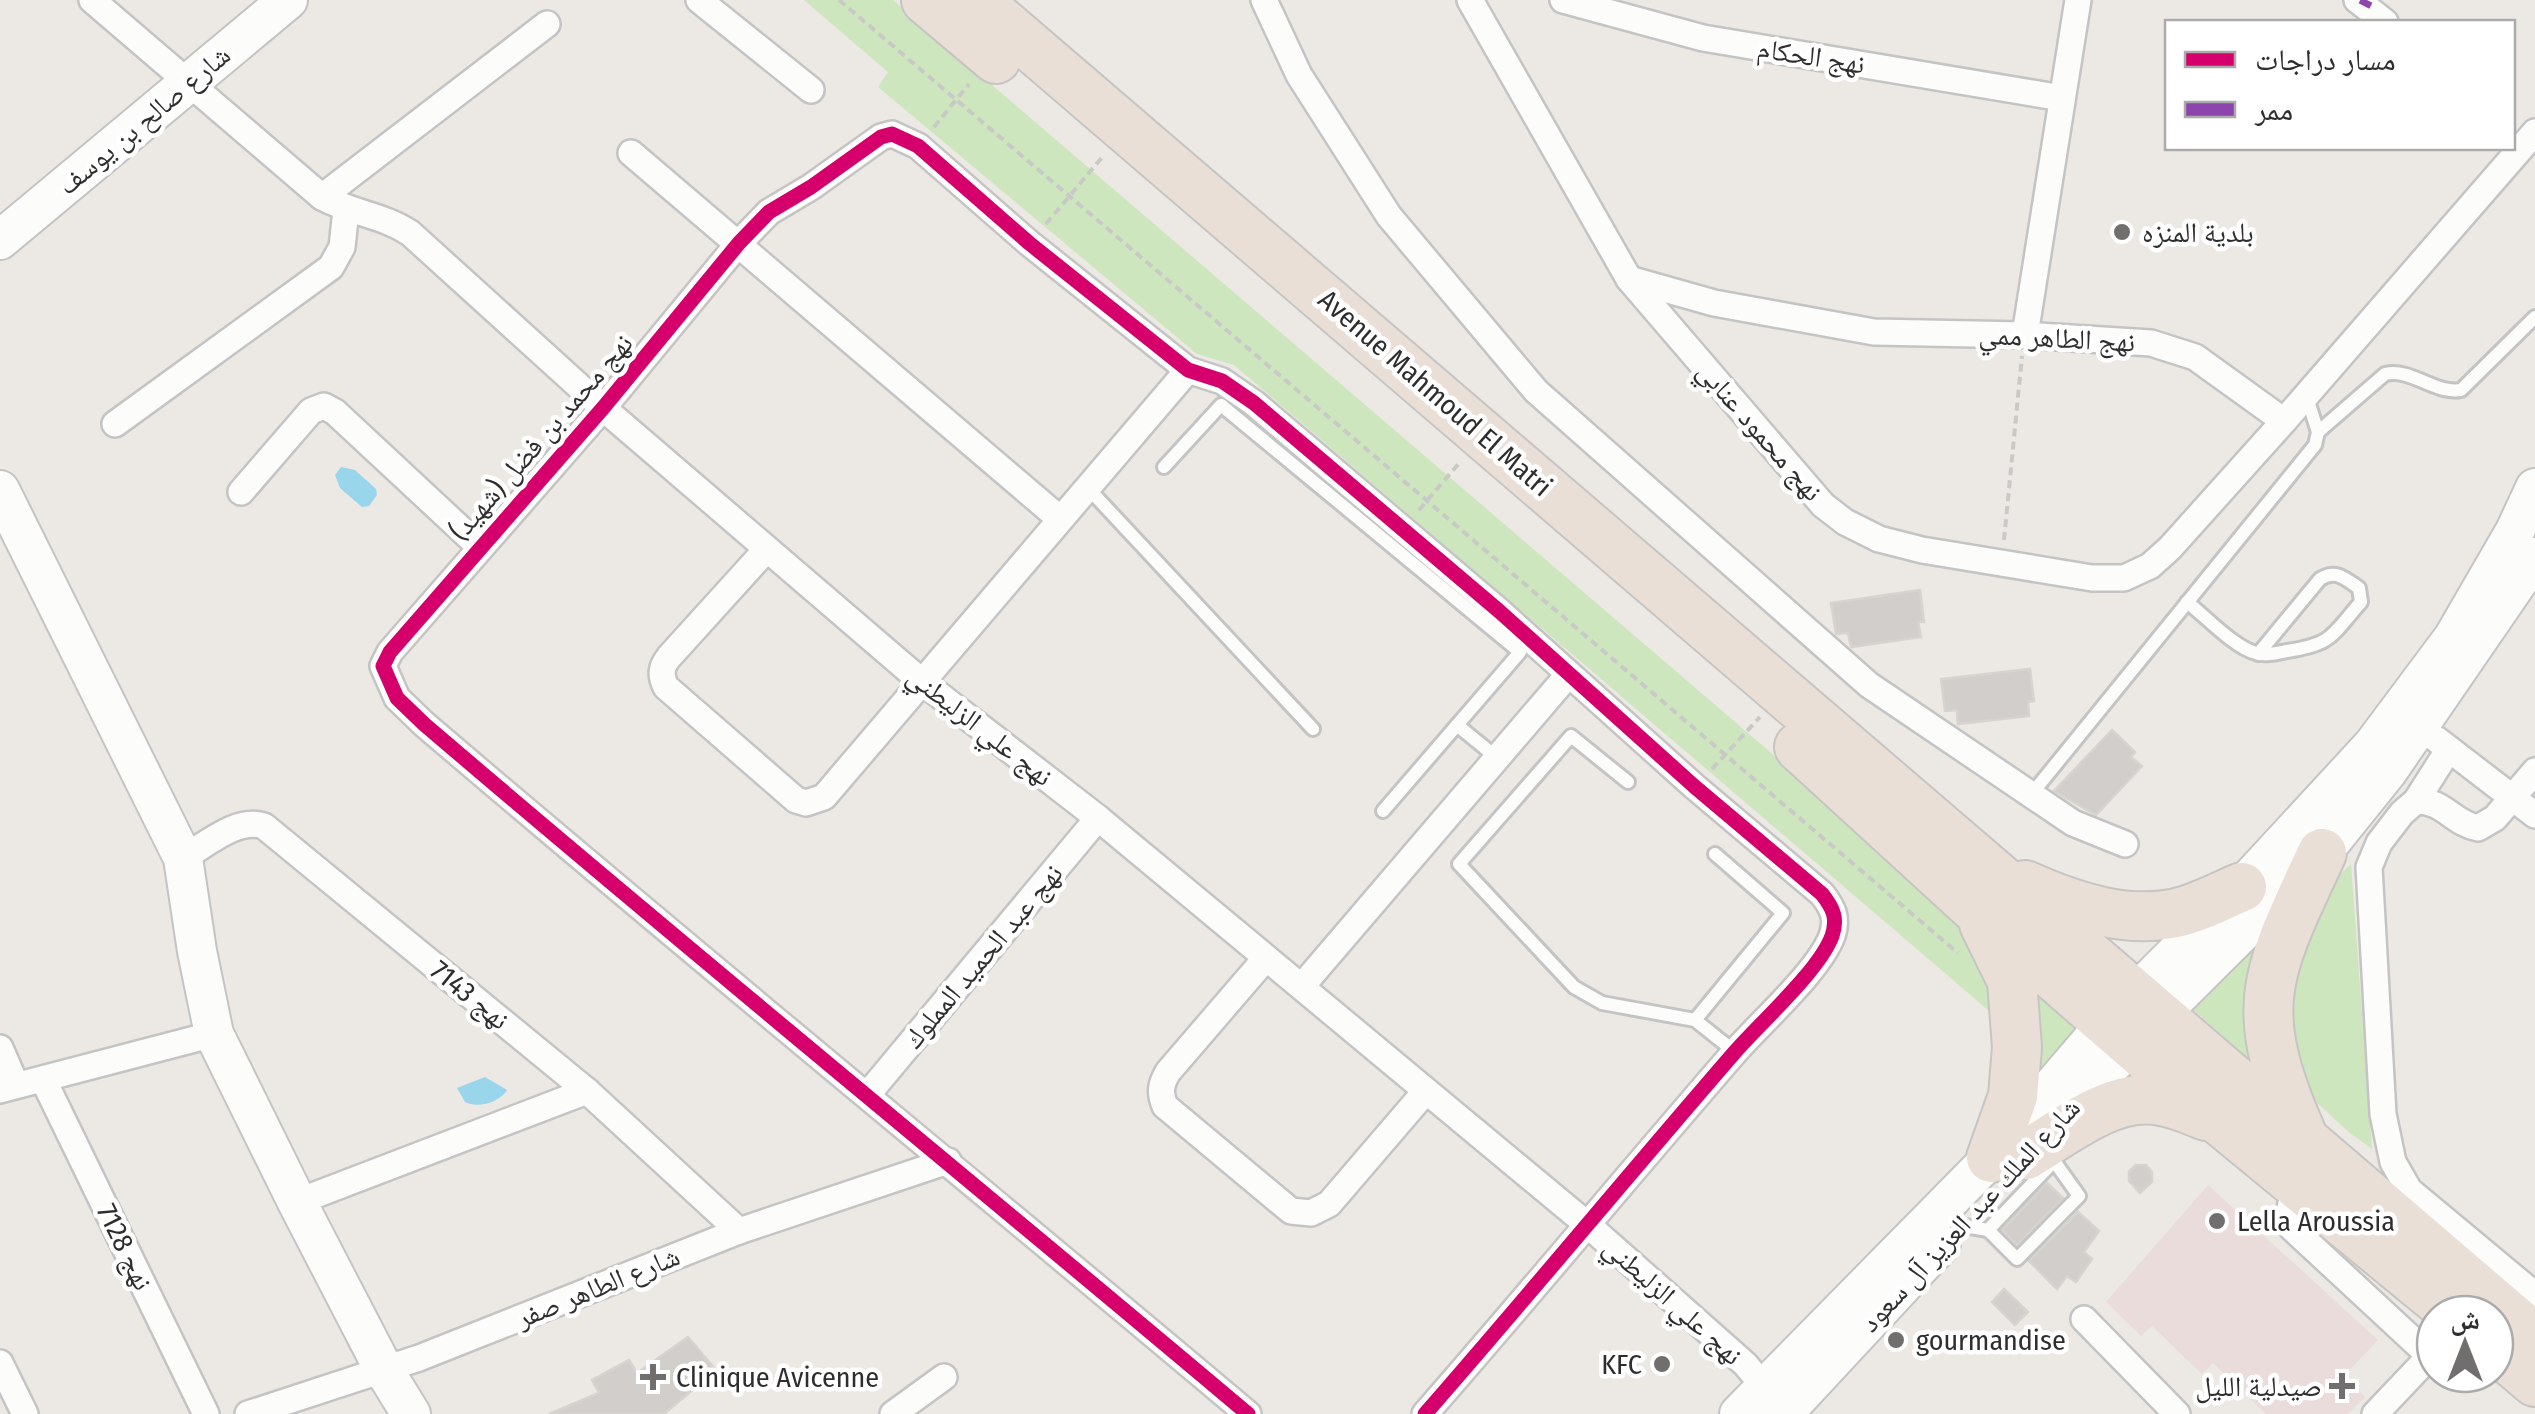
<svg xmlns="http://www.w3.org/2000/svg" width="2535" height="1414" viewBox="0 0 2535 1414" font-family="'Fira Sans Condensed','Noto Naskh Arabic',sans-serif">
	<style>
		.medical { fill: #e9dcdb }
		.green { fill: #cee6be }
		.water { fill: #99d6ec }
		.building { fill: #d1cecb; stroke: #d7d4d0; stroke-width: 2.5 }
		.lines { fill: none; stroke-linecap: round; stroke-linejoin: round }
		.lane-casing { stroke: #c5c4c5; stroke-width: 18 }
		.street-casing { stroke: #c5c4c5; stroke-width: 30 }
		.secondary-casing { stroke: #c5c4c5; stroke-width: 42 }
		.highway-casing { stroke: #c6c5c4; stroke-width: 52 }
		.path { stroke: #c9c9c8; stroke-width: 4; stroke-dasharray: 8 5; stroke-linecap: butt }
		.lane { stroke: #fcfcfb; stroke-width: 12 }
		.street { stroke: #fcfcfb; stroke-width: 25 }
		.secondary { stroke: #fcfcfb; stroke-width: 38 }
		.highway { stroke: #eadfd6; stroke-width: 48 }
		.quiet { stroke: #8e44ad; stroke-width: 12; stroke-dasharray: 25 12; stroke-linecap: butt }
		.cycleway-casing { stroke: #fff; stroke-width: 21 }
		.cycleway { stroke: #d6006c; stroke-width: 15 }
		.poi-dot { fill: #706f6e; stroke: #fff; stroke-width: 4 }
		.labels { text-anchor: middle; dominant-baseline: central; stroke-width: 9; stroke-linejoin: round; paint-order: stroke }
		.street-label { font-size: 28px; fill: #2e2e2e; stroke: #fff }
		.poi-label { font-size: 28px; fill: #2e2e2e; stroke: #fff; text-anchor: start }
	</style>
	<rect width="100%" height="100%" fill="#ece8e4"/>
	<polygon class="medical" points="2208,1185 2378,1340 2344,1376 2365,1397 2348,1414 2266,1414 2213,1363 2202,1374 2152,1326 2141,1336 2106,1302"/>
	<g class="green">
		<polygon points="804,0 893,0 2084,1021 2025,1086 1995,1016 1234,365 1197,354 878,87 888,72"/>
		<polygon points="2351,864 2372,1149 2351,1134 2315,1101 2297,1071 2286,1021 2301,925 2323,891"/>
		<polygon points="2267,922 2260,1069 2188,1005"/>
	</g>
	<g class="water">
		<polygon points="341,467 355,470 376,489 377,495 369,506 362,507 340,488 335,475"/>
		<path d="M485,1077L507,1090C500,1102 478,1109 465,1102L457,1088Z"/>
	</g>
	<g class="building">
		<polygon points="1920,590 1924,622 1918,622 1921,637 1851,647 1848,633 1836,634 1831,603"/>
		<polygon points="2030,669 2034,701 2028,702 2029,716 1958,724 1957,710 1945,711 1941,679"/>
		<polygon points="2112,730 2135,752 2131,757 2142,766 2096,815 2054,791"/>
		<polygon points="2136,1165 2146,1165 2152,1172 2152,1182 2140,1193 2129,1181 2129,1171"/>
		<polygon points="2047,1183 2063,1198 2017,1245 2002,1230"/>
		<polygon points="2078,1212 2099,1231 2084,1252 2092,1259 2076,1282 2067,1276 2057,1289 2029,1261"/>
		<polygon points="2004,1289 2028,1312 2015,1325 1992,1302"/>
		<polygon points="688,1337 716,1370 664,1414 549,1414 599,1393 592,1380 629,1360 637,1373"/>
	</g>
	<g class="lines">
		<g class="lane-casing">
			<g id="lane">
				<path d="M2318,432L2385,374C2412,368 2433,394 2461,390L2535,317"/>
				<polyline points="1164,467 1221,405 1520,652 1383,811"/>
				<polyline points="1087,487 1313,729"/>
				<path d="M2187,602C2205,616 2235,648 2256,653C2265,656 2277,653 2287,651C2333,644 2331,636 2361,602L2359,588C2344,578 2336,569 2320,579L2258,654"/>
				<polyline points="1457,725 1496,757"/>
				<polyline points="1628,782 1571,736 1459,864 1574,987 1602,1003 1695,1020 1735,1052"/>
				<polyline points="2030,796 2315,445 2318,432 2306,395"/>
				<polyline points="1695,1020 1783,913 1715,854"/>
				<polyline points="1958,1225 1988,1230 2055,1160"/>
				<polyline points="1988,1230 2017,1259 2079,1196 2054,1161"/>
			</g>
		</g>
		<g class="street-casing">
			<g id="street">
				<path d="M92,0L322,197C351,213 383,215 410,233L603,408L921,681L1098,818L1589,1226L1745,1364L1773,1397"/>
				<polyline points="699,0 811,90"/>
				<polyline points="1264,0 1299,75 1389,216 1536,391 1869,685 2073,823 2125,844"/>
				<polyline points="1470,0 1629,279 1823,505 1845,522 1879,539 1922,550 2092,578 2124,578 2150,566 2170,548 2284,421"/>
				<polyline points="1563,0 1703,38 2062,98"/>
				<polyline points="2357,0 2385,22"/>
				<polyline points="631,153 1060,519"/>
				<polyline points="322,197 547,24"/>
				<polyline points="1629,279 1714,303 1874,332 2025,335 2151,343 2195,357 2284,421 2535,132"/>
				<polyline points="2025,335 2078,0"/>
				<polyline points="115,424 331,267 342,247 346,210"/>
				<polyline points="241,492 311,411 324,406 335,412 479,546"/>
				<path d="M766,550L669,657C661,667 660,675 666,687L796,800L806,803L824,797L1188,370"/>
				<polyline points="2436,739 2535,815"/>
				<polyline points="2449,749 2416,801 2402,813 2379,843 2369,867 2383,1114 2393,1162 2409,1190 2535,1295"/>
				<path d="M2416,801C2443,800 2454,824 2478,828L2495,818L2535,771"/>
				<path d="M183,858C206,845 237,817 264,826L587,1091L739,1231"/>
				<path d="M1266,958L1168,1072C1161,1084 1159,1092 1165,1106L1291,1211L1311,1213L1329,1204L1425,1092"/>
				<polyline points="1302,986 1568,675"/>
				<polyline points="0,1048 16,1085"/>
				<polyline points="43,1079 206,1414"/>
				<polyline points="0,1090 214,1034"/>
				<polyline points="868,1094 1098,818"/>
				<polyline points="2295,1184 2288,1218 2292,1228 2430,1356 2435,1351"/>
				<polyline points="297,1202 587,1091"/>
				<polyline points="2084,1319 2177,1414"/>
				<polyline points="0,1363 25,1414"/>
				<polyline points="248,1414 419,1358 739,1231 948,1161"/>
				<polyline points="893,1414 944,1377"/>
				<path d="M1248,1414C974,1183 696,957 424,724L397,698L383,666L390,652L603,408L739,243L769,212L811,187L881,137L892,134L918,146L1029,243L1188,370L1222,381L1254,403L1499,611L1695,787L1822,894C1833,908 1838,918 1832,936C1819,971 1760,1023 1734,1053C1630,1173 1529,1295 1425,1414"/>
				<polyline points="2375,1414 2430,1356"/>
			</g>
		</g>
		<g class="secondary-casing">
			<g id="secondary">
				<polyline points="0,240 288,0"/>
				<polyline points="0,490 183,858 197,951 214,1034 297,1202 384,1370 411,1414"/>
				<polyline points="2052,1128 2158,1016 2322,853 2388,771 2535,557"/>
				<polyline points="1739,1414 1991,1158 2108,1021 2242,887 2373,745 2453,638 2515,531 2535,488"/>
				<polyline points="1783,1414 1941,1244"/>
			</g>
		</g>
		<g class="highway-casing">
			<g id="highway">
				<polyline points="926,0 996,59"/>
				<polyline points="976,0 2535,1338"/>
				<polyline points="1799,747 1975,908 2220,1121 2455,1314"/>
				<path d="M2025,885C2074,907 2131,926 2184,911C2204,905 2223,895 2242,887"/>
				<polyline points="1984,924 2012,981 2017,1047 2013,1096 1991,1158"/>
				<path d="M2301,1132C2245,1005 2267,972 2322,853"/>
				<path d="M2026,1155C2063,1133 2109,1095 2154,1100C2172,1102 2189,1109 2206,1116"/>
				<polyline points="2495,1348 2535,1382"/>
			</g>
		</g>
		<g class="path">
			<polyline points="839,0 1958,953"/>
			<polyline points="934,127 969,84"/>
			<polyline points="1046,224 1104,155"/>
			<polyline points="1419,510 1461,461"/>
			<polyline points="2004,540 2022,356"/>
			<polyline points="1712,769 1760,717"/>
		</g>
		<use href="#lane" class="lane"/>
		<use href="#street" class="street"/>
		<use href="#secondary" class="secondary"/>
		<use href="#highway" class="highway"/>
		<polyline class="quiet" points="2364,6 2367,0"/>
		<g class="cycleway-casing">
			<path id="cycleway" d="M1248,1414C974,1183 696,957 424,724L397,698L383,666L390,652L603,408L739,243L769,212L811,187L881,137L892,134L918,146L1029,243L1188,370L1222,381L1254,403L1499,611L1695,787L1822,894C1833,908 1838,918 1832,936C1819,971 1760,1023 1734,1053C1630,1173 1529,1295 1425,1414"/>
		</g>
		<use href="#cycleway" class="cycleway"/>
	</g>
	<g class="poi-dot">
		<circle cx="2122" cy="232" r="10"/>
		<circle cx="2217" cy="1221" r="10"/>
		<circle cx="1896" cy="1340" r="10"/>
		<circle cx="1662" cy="1364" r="10"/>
		<path d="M648 1362h10v10h10v10h-10v10h-10v-10h-10v-10h10z"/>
		<path d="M2337 1371h10v10h10v10h-10v10h-10v-10h-10v-10h10z"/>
	</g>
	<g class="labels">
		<g class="street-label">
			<text transform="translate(1811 56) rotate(9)">نهج الحكام</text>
			<text transform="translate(144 120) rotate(-40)">شارع صالح بن يوسف</text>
			<text transform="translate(2057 338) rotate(3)">نهج الطاهر ممي</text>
			<text transform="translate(1435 393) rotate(41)">Avenue Mahmoud El Matri</text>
			<text transform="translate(1760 431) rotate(49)">نهج محمود عنابي</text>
			<text transform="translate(541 437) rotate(-49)">نهج محمد بن فضل (شهيد)</text>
			<text transform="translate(980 726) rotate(38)">نهج علي الزليطني</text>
			<text transform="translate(983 956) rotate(-50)">نهج عبد الحميد المملوك</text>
			<text transform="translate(470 995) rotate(39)">نهج 7143</text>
			<text transform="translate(1970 1215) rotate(-47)">شارع الملك عبد العزيز آل سعود</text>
			<text transform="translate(125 1247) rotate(64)">نهج 7128</text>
			<text transform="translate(598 1287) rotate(-22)">شارع الطاهر صفر</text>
			<text transform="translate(1673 1301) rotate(42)">نهج علي الزليطني</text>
		</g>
		<g class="poi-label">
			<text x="2142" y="232">بلدية المنزه</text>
			<text x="2237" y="1221">Lella Aroussia</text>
			<text x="1916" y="1340">gourmandise</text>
			<text x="1642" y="1364" text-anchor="end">KFC</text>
			<text x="676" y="1377">Clinique Avicenne</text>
			<text x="2322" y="1386" text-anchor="end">صيدلية الليل</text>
		</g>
	</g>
	<rect x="2165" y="20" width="350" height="130" fill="#ffffff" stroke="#ababab" stroke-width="2.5"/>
	<rect x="2185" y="52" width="50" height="15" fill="#d6006c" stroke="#ababab" stroke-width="2.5"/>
	<text x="2255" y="70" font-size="30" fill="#2e2e2e">مسار دراجات</text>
	<rect x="2185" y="102" width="50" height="15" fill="#8e44ad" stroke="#ababab" stroke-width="2.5"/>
	<text x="2255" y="120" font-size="30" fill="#2e2e2e">ممر</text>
	<g transform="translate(2465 1344)"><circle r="48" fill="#ffffff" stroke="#ababab" stroke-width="2.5"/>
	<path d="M0-8L18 38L0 25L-18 38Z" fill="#706f6e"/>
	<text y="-15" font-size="28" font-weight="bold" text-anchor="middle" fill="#2e2e2e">ش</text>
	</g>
</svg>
